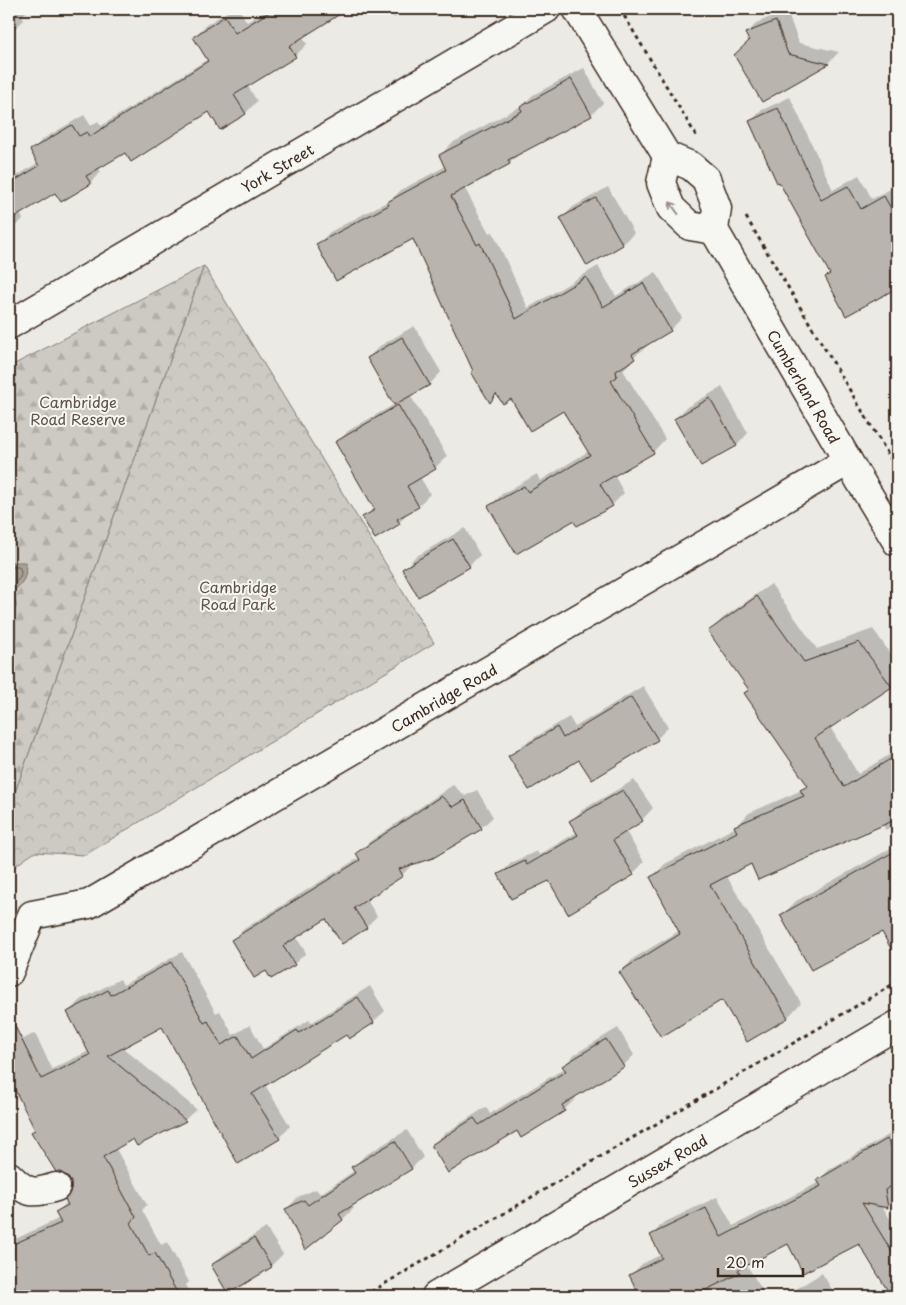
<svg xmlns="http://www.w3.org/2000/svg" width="906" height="1305" viewBox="0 0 906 1305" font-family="'Playpen Sans',sans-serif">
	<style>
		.forest { fill: url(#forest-firs); stroke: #847a71 }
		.park { fill: url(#park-crowns); stroke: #847a71 }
		.water { fill: #a8a198; stroke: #7c7167 }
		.shadow { fill: #0003 }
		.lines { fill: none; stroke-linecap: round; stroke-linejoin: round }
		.shore { stroke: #675a4f; stroke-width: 1 }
		.building { fill: #bab4ae; stroke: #3b2a1e }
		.minor-casing { stroke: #3b2a1e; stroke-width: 31 }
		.path { stroke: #3b2a1e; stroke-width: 3; stroke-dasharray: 4 4; stroke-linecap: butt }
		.minor { stroke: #f6f6f2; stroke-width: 28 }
		.oneway { stroke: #989088 }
		.labels { text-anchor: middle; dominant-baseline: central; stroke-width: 4; stroke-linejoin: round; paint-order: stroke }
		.street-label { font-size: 15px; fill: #3b2a1e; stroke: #f6f6f2 }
		.park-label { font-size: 15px; fill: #605248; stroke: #f6f6f2 }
	</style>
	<defs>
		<pattern id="forest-firs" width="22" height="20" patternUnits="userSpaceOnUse" patternTransform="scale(1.25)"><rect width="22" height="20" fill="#cdcac4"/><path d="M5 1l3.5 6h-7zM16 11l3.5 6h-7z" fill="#b1aea8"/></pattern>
		<pattern id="park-crowns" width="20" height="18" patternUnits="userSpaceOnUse" patternTransform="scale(1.25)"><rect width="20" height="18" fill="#cdcac4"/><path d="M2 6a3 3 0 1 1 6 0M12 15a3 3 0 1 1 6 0" fill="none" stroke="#b1aea8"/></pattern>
	</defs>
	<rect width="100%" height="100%" fill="#ebeae5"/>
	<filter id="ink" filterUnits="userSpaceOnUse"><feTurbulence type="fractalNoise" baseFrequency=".02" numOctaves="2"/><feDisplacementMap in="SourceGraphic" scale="10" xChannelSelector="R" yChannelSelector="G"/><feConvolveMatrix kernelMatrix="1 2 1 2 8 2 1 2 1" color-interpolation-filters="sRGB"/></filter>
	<g filter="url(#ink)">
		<polygon class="forest" points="204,266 9,809 9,367"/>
		<polygon class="park" points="204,266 434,643 85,855 35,852 9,870 9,809"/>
		<path class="water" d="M9,562H25C27,577 25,580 14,591L16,607L9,615Z"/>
		<g class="shadow">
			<polygon points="9,9 29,9 22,16 24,20 9,34"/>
			<polygon points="232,9 239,9 247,22 269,9 338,9 327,20 302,36 307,44 295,56 247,85 257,101 246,113 221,129 209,111 126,151 98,167 101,172 90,183 56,191 20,213 23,219 9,232 9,181 39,162 31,151 43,139 84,115 91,126 98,121 101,126 208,59 194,37 206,25"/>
			<polygon points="388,9 408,9 394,18"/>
			<polygon points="787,11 799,43 839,52 828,63 762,101 750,41 747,33 758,22"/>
			<polygon points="584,68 603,103 591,115 520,153 510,163 464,187 489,233 493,232 528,308 598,266 616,296 656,272 682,318 670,330 645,344 647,346 628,362 629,364 623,370 665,439 653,452 614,475 624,493 612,505 574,519 490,506 502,494 537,474 540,481 589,451 564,409 498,393 490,401 474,371 413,238 318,244 330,232 392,199 401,190 446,166 440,155 452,143 523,105 533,95"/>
			<polygon points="790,97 833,190 859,175 872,199 896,186 897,188 897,287 847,314 826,277 831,273 750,122 762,110"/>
			<polygon points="608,187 634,233 623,244 588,265 561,219 573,207"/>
			<polygon points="414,326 441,372 430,384 410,395 447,456 435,468 420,477 430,494 418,506 410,510 399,523 364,518 375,507 337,443 348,431 395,404 368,358 380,346"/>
			<polygon points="722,387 748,433 737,445 702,465 675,419 687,407"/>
			<polygon points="465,528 480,555 469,566 404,569 415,557"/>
			<polygon points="771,584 817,649 873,629 897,663 897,680 891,686 830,727 858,774 897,750 897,824 885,830 883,824 751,863 726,875 801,1003 788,1017 747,1040 722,998 621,972 634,958 679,931 652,877 665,864 736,827 749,813 802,790 808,784 750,689 710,631 723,618"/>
			<polygon points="643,686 668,727 657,739 580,759 510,756 522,745 569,717 575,727"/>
			<polygon points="634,780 653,808 642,820 625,830 644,862 633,874 549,880 500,875 511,863 537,851 539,855 577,832 571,821 582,810"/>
			<polygon points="453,785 465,796 477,790 493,817 481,828 414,863 402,875 366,899 377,916 366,927 326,918 296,937 306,953 294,964 267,970 233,940 244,929 360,857 358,854 369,842"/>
			<polygon points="897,845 897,940 890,944 882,930 782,915 796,901"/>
			<polygon points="182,952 216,1013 220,1011 233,1035 250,1025 263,1049 309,1020 311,1023 370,986 385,1011 373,1022 346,1033 265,1085 290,1126 279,1138 163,1026 122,1047 196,1109 185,1120 137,1144 133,1138 116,1149 147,1205 142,1210 161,1245 167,1242 189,1282 186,1285 192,1296 9,1296 9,1242 60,1218 57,1212 68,1201 73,1190 72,1182 36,1130 9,1075 9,1047 35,1033 52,1069 89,1051 68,1012 80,1000 120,979 123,985"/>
			<polygon points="618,1028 634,1055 623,1066 574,1096 576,1098 564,1110 522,1136 518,1129 432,1145 444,1134 486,1107 490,1114 565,1068 564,1066 575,1054"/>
			<polygon points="407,1130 423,1157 412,1168 352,1205 354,1208 342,1220 287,1209 298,1197 316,1189 320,1194 354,1171 353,1168 364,1156"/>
			<polygon points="897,1130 897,1197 888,1207 882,1206 897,1230 897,1296 892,1296 859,1243 789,1242 746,1264 766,1296 623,1296 637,1288 631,1275 642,1264 662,1254 652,1235 663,1223 717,1197 733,1226 820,1182 819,1180 830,1169"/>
			<polygon points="266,1228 283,1254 271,1266 212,1265 224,1254"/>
			<polygon points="822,1273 836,1296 785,1296"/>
			<polygon points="583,1292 587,1296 577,1296"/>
		</g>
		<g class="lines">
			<path class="shore" d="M9,567H19C25,576 15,582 10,589L11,605L9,608"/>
		</g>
		<g class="building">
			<polygon points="274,9 348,9 289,46 296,57 234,95 246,114 220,130 209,112 131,162 125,153 86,176 91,184 61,202 55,193 9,221 9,184 39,166 30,150 72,125 79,136 87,132 89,137 208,61 193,37 225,16 235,33"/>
			<polygon points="776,21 788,54 829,64 762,102 734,55 749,41 745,33"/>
			<polygon points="571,79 592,116 508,160 510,164 451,196 477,245 480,243 516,319 586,277 603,307 643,283 671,331 632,354 635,359 616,371 617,377 611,381 654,453 600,484 613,506 577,526 573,521 516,554 488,506 524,486 528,492 590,455 563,411 530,431 511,399 503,404 496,394 490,403 471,372 473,371 413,239 336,281 316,244 389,205 387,202 446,170 439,155 522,111 520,107"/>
			<polygon points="778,108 821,200 848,186 861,209 884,196 897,219 897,288 846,316 825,277 830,274 779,182 777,183 749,121"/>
			<polygon points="596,198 623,245 587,266 560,218"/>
			<polygon points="402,337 430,385 394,405 367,358"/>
			<polygon points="710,398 737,446 701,466 674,419"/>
			<polygon points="398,405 436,469 407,486 419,507 397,519 400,524 375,539 362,517 375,510 335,442"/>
			<polygon points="453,539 470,567 418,597 402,569"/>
			<polygon points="757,596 804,662 859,642 892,687 815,738 844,787 897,755 897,819 758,880 751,864 710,885 788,1018 747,1042 722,1000 661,1037 619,972 680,934 650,877 737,832 734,826 804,796 800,790 808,786 744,693 749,690 708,631"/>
			<polygon points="631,697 658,740 592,780 579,760 529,790 508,756 557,727 563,738"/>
			<polygon points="623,790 643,821 613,840 634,875 568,914 549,881 511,899 498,874 525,861 527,865 578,835 569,821"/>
			<polygon points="441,796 453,807 465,800 482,829 433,858 399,869 403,876 354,908 367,928 342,944 326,919 283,946 295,965 271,979 266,971 254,978 231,940 360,860 356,853"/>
			<polygon points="897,850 897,960 882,932 811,970 780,915"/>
			<polygon points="171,962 204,1023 208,1021 221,1045 238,1036 251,1059 297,1030 299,1033 358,997 374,1023 349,1039 346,1035 252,1094 280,1139 238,1164 162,1027 108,1056 186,1121 137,1146 133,1139 103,1157 136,1217 131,1223 149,1256 155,1253 179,1296 9,1296 9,1246 61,1223 55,1212 68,1205 65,1199 71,1190 71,1182 67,1176 60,1172 56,1172 31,1132 35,1130 9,1078 9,1014 41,1079 90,1055 67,1012 108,990 111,995"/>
			<polygon points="606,1039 624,1067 562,1105 565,1111 521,1138 517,1131 448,1173 431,1145 474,1118 479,1125 566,1071 562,1066"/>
			<polygon points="887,1139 897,1157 897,1183 885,1190 888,1208 862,1203 897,1260 897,1296 891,1296 859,1244 803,1273 788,1244 738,1270 740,1273 694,1296 640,1296 629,1275 662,1258 650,1235 706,1208 721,1237 821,1186 817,1180"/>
			<polygon points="395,1141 412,1169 339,1214 343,1220 305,1250 285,1209 304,1200 308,1205 355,1173 351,1167"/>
			<polygon points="254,1238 272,1267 228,1294 211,1265"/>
		</g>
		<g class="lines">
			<g class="minor-casing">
				<g id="minor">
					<path id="s1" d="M577,9L667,156L691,166L706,179L717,208L714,230L848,461L897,542"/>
					<polyline points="667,156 661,183 671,208 690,226 714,230"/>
					<path id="s2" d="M9,325L546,9"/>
					<path id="s3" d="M9,972L32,915L89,904L848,461"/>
					<path d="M9,1176C26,1193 32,1195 56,1187"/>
					<path id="s4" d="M436,1296L897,1025"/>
				</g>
			</g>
			<g class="path">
				<polyline points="620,9 697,137"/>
				<polyline points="746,217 897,469"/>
				<polyline points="364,1296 897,982"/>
			</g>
			<use href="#minor" class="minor"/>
		</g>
		<defs><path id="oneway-shaft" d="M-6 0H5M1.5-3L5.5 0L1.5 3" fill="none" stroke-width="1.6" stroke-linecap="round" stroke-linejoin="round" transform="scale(1.25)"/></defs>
		<use class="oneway" href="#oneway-shaft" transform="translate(674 208) rotate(-126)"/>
	</g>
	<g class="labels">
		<g class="street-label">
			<text stroke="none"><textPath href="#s2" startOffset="311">York Street</textPath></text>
			<text stroke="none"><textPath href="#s1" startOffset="452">Cumberland Road</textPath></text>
			<text stroke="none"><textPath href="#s3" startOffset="530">Cambridge Road</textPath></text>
			<text stroke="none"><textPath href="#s4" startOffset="268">Sussex Road</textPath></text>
		</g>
		<g class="park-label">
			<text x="78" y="401">Cambridge<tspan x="78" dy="17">Road Reserve</tspan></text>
			<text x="238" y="586">Cambridge<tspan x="238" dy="17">Road Park</tspan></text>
		</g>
	</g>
	<rect width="906" height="1305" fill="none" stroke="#f6f6f2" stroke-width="30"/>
	<rect x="15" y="15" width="876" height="1275" fill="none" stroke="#3b2a1e" stroke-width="2" filter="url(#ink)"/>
	<path d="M718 1268v8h85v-8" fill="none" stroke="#3b2a1e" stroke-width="2.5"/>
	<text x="726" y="1268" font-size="15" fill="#3b2a1e" stroke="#f6f6f2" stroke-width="4" paint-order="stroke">20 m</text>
</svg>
